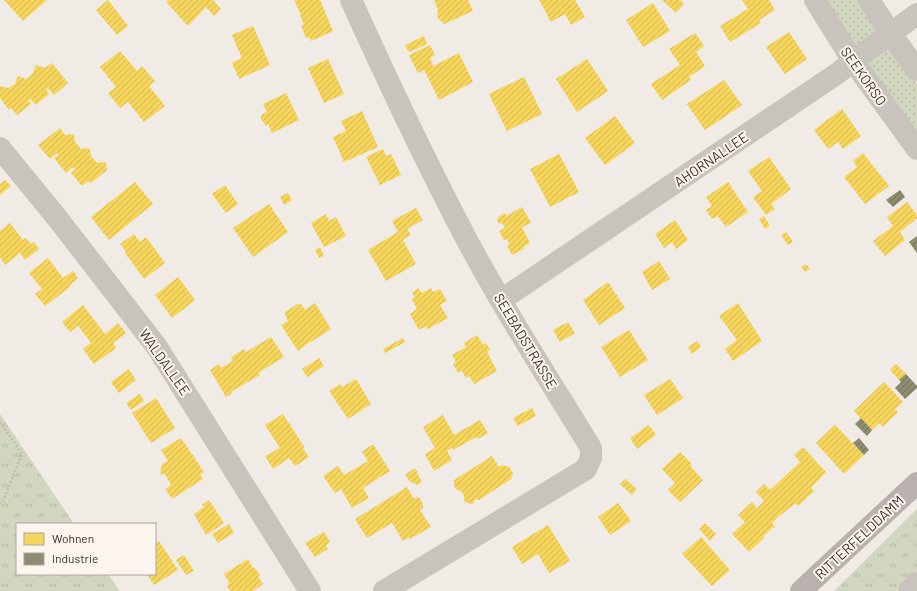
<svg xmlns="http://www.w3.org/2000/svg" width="917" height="591" viewBox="0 0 917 591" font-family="Barlow,sans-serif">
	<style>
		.grass { fill: url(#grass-dots) }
		.park { fill: url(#park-tufts) }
		.homes { fill: url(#homes-hatch) }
		.industry { fill: url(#industry-hatch) }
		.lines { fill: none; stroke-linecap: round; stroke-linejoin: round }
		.path { stroke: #c2bbb6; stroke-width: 2.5; stroke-dasharray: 2 2; stroke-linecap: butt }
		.minor { stroke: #c9c3be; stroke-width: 22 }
		.major { stroke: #b8b1ad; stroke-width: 22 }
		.labels { text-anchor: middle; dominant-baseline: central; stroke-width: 4; stroke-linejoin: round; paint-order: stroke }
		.street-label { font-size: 14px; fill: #3b302b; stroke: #fbf5ee }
	</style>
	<defs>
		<pattern id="grass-dots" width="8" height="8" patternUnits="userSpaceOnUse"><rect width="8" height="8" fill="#d1d6bf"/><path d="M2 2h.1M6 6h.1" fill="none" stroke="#b4b8a4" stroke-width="1.8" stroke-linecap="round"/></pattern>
		<pattern id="park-tufts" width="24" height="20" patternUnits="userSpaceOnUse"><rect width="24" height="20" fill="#d1d6bf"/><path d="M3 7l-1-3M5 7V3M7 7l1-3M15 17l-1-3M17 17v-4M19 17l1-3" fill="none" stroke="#b4b8a4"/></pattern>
		<pattern id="homes-hatch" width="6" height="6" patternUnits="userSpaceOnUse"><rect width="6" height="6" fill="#f6d55c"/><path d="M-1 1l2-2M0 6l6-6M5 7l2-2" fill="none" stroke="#d4b750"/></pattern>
		<pattern id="industry-hatch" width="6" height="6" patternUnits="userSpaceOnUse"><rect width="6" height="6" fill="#8c8c6e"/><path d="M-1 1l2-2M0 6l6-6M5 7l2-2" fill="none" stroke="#74735b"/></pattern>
	</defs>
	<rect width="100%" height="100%" fill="#f0ebe5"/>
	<g class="grass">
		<polygon points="823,0 859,0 878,32 855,46"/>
		<polygon points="890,47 917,84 917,135 867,67 867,59"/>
	</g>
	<g class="park">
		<polygon points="0,414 74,524 17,524 17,574 108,574 120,591 0,591"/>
		<polygon points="917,509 917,571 896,591 834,591"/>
	</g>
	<g class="homes">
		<polygon points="4,0 47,0 23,21"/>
		<polygon points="108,0 128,26 117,35 96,10"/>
		<polygon points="169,0 213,0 221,9 214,16 206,7 188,26 166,2"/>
		<polygon points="294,0 320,0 333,31 311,41 309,37 306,38 301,26 304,25 300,15 301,15"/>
		<polygon points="434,0 468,0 473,11 444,24 437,17 438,10"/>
		<polygon points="539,0 575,0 585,17 571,25 565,14 551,22"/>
		<polygon points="662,0 680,0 684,4 676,13"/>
		<polygon points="742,0 769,0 775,10 759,20 761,23 730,42 720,26 748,9"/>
		<polygon points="653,3 670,31 643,47 626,20"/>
		<polygon points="253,26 270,65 239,79 232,63 242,58 232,35"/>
		<polygon points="789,32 807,59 785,74 766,47"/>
		<polygon points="695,33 704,46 696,52 705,66 689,77 691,80 662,100 651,84 680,65 669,49"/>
		<polygon points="424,36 427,44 409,52 405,45"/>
		<polygon points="430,45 435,55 430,58 433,66 459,53 473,82 439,100 424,70 418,73 409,55"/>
		<polygon points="120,51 137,71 142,66 155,81 149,86 165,106 144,122 128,102 120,108 108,93 116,87 100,67"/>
		<polygon points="328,59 344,94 324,103 308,68"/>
		<polygon points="587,59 608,91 577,112 556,79"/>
		<polygon points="52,63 68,83 54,95 48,88 46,90 49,94 36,105 30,99 28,100 31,104 17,115 11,108 9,110 0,98 0,86 8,88 15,84 18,76 26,79 33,73 36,65 45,68"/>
		<polygon points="524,77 542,114 507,131 489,94"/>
		<polygon points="724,80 742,105 705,130 687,104"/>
		<polygon points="286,93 299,120 272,133 268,124 266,126 261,119 261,115 267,112 263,104"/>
		<polygon points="842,109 861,136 843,149 838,142 828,149 814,130"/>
		<polygon points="362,111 378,147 344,162 333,137 346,131 341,121"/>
		<polygon points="615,116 635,143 605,165 585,138"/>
		<polygon points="60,128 65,135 74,134 75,142 81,149 90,148 91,156 97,163 106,162 107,170 91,183 89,181 82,186 71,173 75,169 73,167 66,173 54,158 59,155 57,153 50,159 38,145"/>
		<polygon points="383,149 386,156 391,154 401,175 380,185 366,157"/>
		<polygon points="863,153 889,186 865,204 844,177 857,167 853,161"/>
		<polygon points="559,154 579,192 550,207 530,169"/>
		<polygon points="769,157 791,189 771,204 775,209 766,215 753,197 762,191 748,171"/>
		<polygon points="5,180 11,186 0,195 0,184"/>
		<polygon points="135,182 153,204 109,240 91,217"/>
		<polygon points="728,182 748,212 726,227 718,216 712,219 706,210 712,206 706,197"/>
		<polygon points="225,185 238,204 226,213 212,194"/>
		<polygon points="288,193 292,200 284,205 280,197"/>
		<polygon points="907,202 917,215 917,218 900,232 905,240 885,256 873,241 893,226 887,217"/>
		<polygon points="269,204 288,232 253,257 233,228"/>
		<polygon points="522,207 531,223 522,227 530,243 523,247 524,249 512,255 507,246 510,245 507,239 504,240 499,231 505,228 502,223 499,224 497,220 499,216 505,213 506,216"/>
		<polygon points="416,208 423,220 407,229 411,235 403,240 416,264 386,281 368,250 398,232 392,221"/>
		<polygon points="326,214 329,221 336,217 346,236 324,247 311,223"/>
		<polygon points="764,216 770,226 765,229 759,219"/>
		<polygon points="675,220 688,240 676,249 672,242 664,248 655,234"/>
		<polygon points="10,223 23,240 26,238 31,244 34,242 39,249 25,260 20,253 5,265 0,257 0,231"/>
		<polygon points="786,232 793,242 788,245 781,235"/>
		<polygon points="134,234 140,242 146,237 165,263 144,279 125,253 126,252 120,244"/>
		<polygon points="320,247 324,256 319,258 315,250"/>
		<polygon points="48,258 63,278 73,271 78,278 69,286 70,287 45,306 35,294 42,289 29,273"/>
		<polygon points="659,261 670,279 652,290 642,272"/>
		<polygon points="806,264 810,269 805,272 801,267"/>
		<polygon points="178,277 195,300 172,318 155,295"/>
		<polygon points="608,282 625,308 599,325 583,300"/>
		<polygon points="418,288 422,293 431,288 433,292 440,289 447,301 440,305 448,318 428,329 426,326 419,330 410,314 417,309 412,299 415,297 412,293"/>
		<polygon points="315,303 331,329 311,342 311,341 298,351 281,325 288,321 285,315 285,312 298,304 301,304 305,310"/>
		<polygon points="738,303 762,341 733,361 725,349 737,340 719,316"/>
		<polygon points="83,305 105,334 118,323 126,333 113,343 116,348 94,364 83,349 91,343 78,326 70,332 62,322"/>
		<polygon points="568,322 575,333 560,342 553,330"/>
		<polygon points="629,330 648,360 620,377 601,347"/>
		<polygon points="477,335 483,345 486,343 490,350 487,352 497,371 474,384 469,376 466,378 462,371 458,373 453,364 456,362 452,355 466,347 464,343"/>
		<polygon points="271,337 284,357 258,373 260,375 231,392 232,393 226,397 210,370 219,364 221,368 233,361 231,357 244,349 246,352"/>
		<polygon points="403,338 405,342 385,353 383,349"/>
		<polygon points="697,341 701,347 692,354 688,347"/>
		<polygon points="319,358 324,366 307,377 302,369"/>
		<polygon points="896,364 906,374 899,380 890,370"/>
		<polygon points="129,369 136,380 119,393 111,382"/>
		<polygon points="356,379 371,404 348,419 329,391 340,384 342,387"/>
		<polygon points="670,379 683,398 657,415 644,395"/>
		<polygon points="884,382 903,402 895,409 898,412 883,427 879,423 872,430 854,411"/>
		<polygon points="140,394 144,401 131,410 126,403"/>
		<polygon points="156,398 175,428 151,443 132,413"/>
		<polygon points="532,408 536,416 518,426 513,418"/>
		<polygon points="283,414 305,448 303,449 309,457 295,466 289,458 273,469 265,456 280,448 265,425"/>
		<polygon points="443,415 454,435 480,420 488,433 478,439 476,437 453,450 452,448 447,451 452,460 434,471 425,454 435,448 423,427"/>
		<polygon points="649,425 656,435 637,449 630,438"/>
		<polygon points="835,425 864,455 844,474 816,443"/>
		<polygon points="181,438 204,472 200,475 203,479 172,499 165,489 171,485 164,473 162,475 160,473 162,464 168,461 161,450"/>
		<polygon points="373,444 390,471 363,488 369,498 352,508 341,489 335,493 323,476 338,466 344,475 368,461 362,452"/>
		<polygon points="803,447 826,472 811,488 814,491 798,506 796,503 779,516 772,523 775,527 774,528 773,527 763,537 764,538 749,552 732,534 745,522 738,515 752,502 757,508 764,501 756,492 764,484 770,490 800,462 794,455"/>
		<polygon points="680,452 692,464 690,466 703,480 680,502 668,490 675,483 662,469"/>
		<polygon points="492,456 499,467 502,465 509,467 513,473 511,479 479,500 475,499 474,503 472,504 465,502 464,500 464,496 461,491 457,490 454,486 454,480"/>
		<polygon points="415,468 422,482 417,485 412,482 411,483 405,475"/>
		<polygon points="625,479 637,489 632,495 620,484"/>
		<polygon points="407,487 414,499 417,497 420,498 423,505 423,508 420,510 431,527 410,539 410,537 403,541 392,523 367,538 355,519"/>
		<polygon points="209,500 224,523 206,535 194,514 204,507 202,505"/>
		<polygon points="618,503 631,521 610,535 598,517"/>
		<polygon points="705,523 716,534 710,541 699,529"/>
		<polygon points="229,524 234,533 218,543 212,534"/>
		<polygon points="548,525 570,561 549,573 538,554 522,564 512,547"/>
		<polygon points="324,532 330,542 326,546 328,549 315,557 305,543"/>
		<polygon points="701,537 730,570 712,586 682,554"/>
		<polygon points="159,541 178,570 154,585 147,574 155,574 155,544"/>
		<polygon points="184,555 194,571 186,575 176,560"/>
		<polygon points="248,559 253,568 254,567 260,575 258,576 263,584 253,591 230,591 227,586 229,582 224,574"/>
	</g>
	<g class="industry">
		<polygon points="900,190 905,197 893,207 886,200"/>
		<polygon points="917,236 917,253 909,242"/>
		<polygon points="906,374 917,386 917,388 905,399 895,388 901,382 899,380"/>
		<polygon points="861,418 872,430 867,436 855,424"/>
		<polygon points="859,438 869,450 864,455 853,443"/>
	</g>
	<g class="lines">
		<polyline class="path" points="0,422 22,454 3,501 0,503"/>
		<g class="minor">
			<path d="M351,0C385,75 419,148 457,221C497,299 545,373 591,448V458L586,469L384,591"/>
			<polyline points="815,0 853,61 917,149"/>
			<polyline points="869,0 891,34 917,70"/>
			<polyline points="0,148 58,219 157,347 310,591"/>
			<polyline points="501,300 838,73 853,61 917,14"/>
			<polyline points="909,591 917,583"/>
		</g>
		<polyline class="major" points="801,591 917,483"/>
	</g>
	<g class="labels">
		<g class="street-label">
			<text transform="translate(864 76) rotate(55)">SEEKORSO</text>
			<text transform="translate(711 159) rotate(-34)">AHORNALLEE</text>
			<text transform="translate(526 341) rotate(59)">SEEBADSTRASSE</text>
			<text transform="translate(165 362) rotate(55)">WALDALLEE</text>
			<text transform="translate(859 537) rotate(-43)">RITTERFELDDAMM</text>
		</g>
	</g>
	<rect x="16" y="523" width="140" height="52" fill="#fbf5ee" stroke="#aea6a0"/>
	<rect x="24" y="533" width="20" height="12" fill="#f6d55c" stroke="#aea6a0"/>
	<text x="52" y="543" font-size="12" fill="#3b302b">Wohnen</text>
	<rect x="24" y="553" width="20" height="12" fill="#8c8c6e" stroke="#aea6a0"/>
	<text x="52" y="563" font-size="12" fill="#3b302b">Industrie</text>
</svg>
